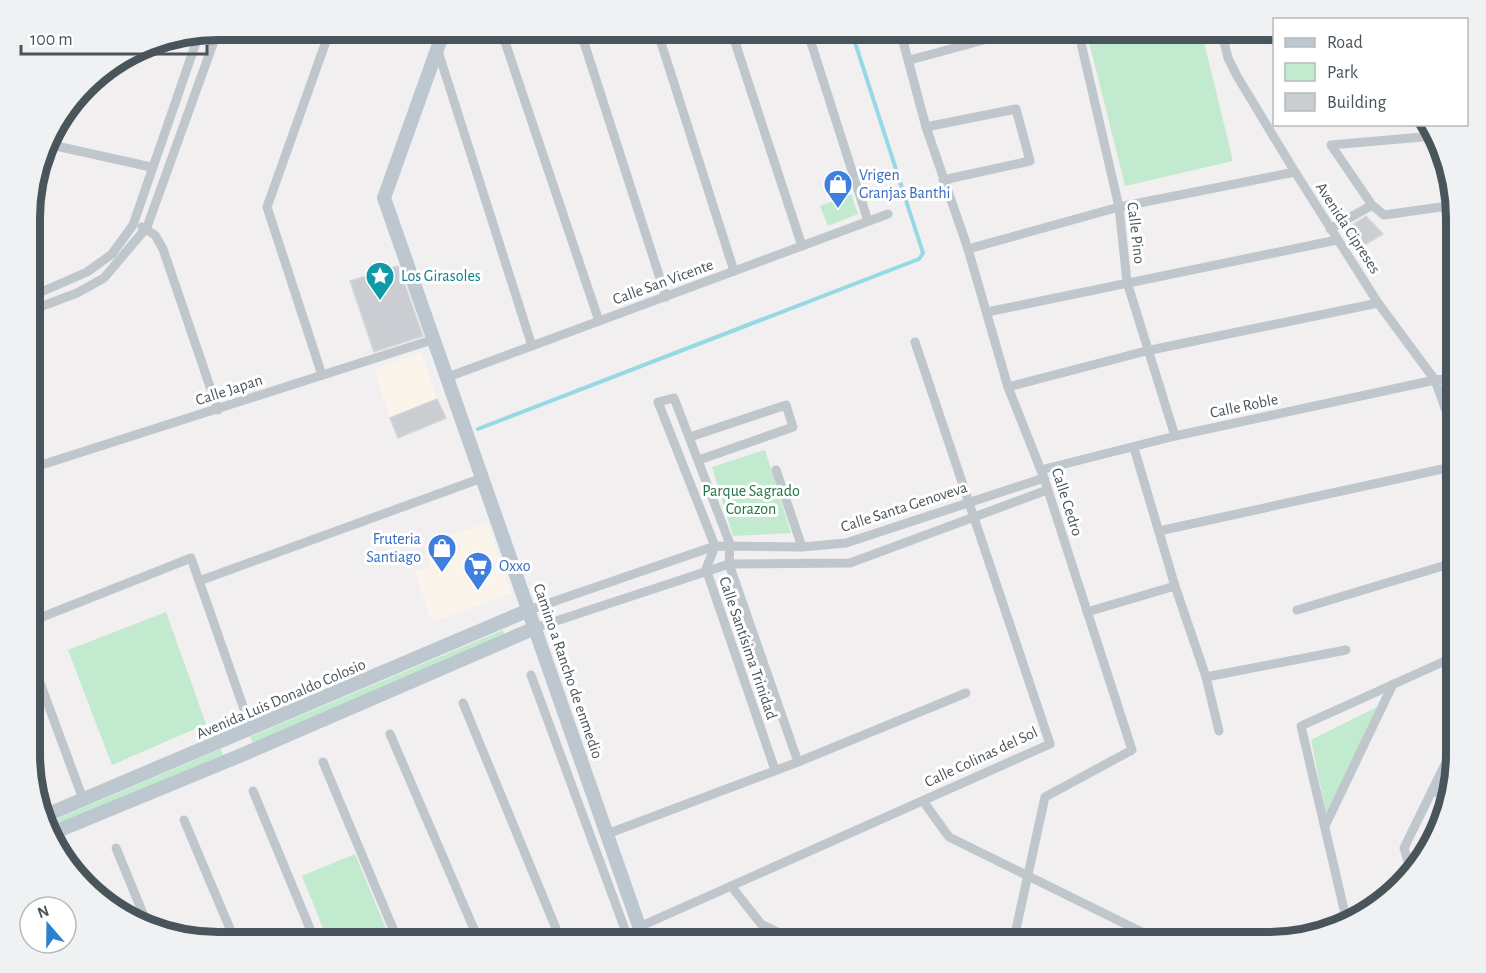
<svg xmlns="http://www.w3.org/2000/svg" width="1486" height="973" viewBox="0 0 1486 973" font-family="'Alegreya Sans',sans-serif">
	<style>
		.commercial { fill: #faf4eb }
		.green { fill: #c2eace }
		.lines { fill: none; stroke-linecap: round; stroke-linejoin: round }
		.stream { stroke: #94d9e3; stroke-width: 4 }
		.building { fill: #cacdd1; stroke: #d4d6da; stroke-width: 1.5 }
		.street { stroke: #bfc7cc; stroke-width: 9 }
		.secondary { stroke: #bdc7cf; stroke-width: 14 }
		.labels { text-anchor: middle; dominant-baseline: central; stroke-width: 6; stroke-linejoin: round; paint-order: stroke }
		.shop-label { font-size: 16px; fill: #366cbe; stroke: #fff; text-anchor: start }
		.street-label { font-size: 16px; fill: #49545b; stroke: #fff }
		.culture-label { font-size: 16px; fill: #0d838f; stroke: #fff; text-anchor: start }
		.park-label { font-size: 16px; fill: #217544; stroke: #fff }
		.rim { fill: none; stroke: #49545b; stroke-width: 8 }
	</style>
	<rect width="100%" height="100%" fill="#f1efef"/>
	<g class="commercial">
		<polygon points="421,352 437,399 390,418 374,369"/>
		<polygon points="487,523 512,593 432,622 415,572 431,566 424,545"/>
	</g>
	<g class="green">
		<polygon points="1086,30 1201,30 1233,161 1125,186"/>
		<polygon points="851,194 858,214 828,226 820,206"/>
		<polygon points="765,450 791,533 733,536 712,467"/>
		<polygon points="166,612 206,724 112,765 68,650"/>
		<polygon points="503,630 505,636 253,743 250,737"/>
		<polygon points="1377,707 1326,814 1311,740"/>
		<polygon points="221,749 223,755 49,828 47,823"/>
		<polygon points="355,854 389,936 367,943 329,943 302,876"/>
	</g>
	<g class="lines">
		<polyline class="stream" points="478,429 919,259 923,253 851,30"/>
	</g>
	<g class="building">
		<polygon points="1366,216 1383,234 1356,250 1346,229"/>
		<polygon points="398,266 423,336 374,352 350,281"/>
		<polygon points="437,399 446,418 398,438 390,418"/>
		<polygon points="749,933 746,943 728,943"/>
	</g>
	<g class="lines">
		<g class="street">
			<polyline points="501,30 599,321"/>
			<polyline points="580,30 666,297"/>
			<polyline points="657,30 734,271"/>
			<polyline points="731,30 802,246"/>
			<polyline points="807,30 868,221"/>
			<polyline points="900,30 926,127 968,249 1008,387 1044,478 1132,750 1045,797 1013,943"/>
			<polyline points="1078,30 1119,207 1127,282 1175,436"/>
			<polyline points="1221,30 1228,58 1237,76 1295,172 1378,303 1435,380 1456,439"/>
			<polyline points="437,48 532,346"/>
			<polyline points="910,60 1020,30"/>
			<polyline points="926,127 1016,109 1030,161 943,180"/>
			<polyline points="1434,136 1331,145 1372,205 1384,215 1455,205"/>
			<polyline points="47,144 151,167"/>
			<polyline points="142,227 155,235 163,249 218,410"/>
			<polyline points="1330,229 1372,205"/>
			<polyline points="968,249 1119,207 1295,172"/>
			<polyline points="32,296 87,272 112,254 133,225 199,34"/>
			<polyline points="32,310 77,293 104,278 147,227 218,30"/>
			<polyline points="987,312 1337,240"/>
			<polyline points="322,375 267,207 330,30"/>
			<polyline points="448,377 888,214"/>
			<polyline points="1008,387 1146,351 1378,303"/>
			<polyline points="690,437 786,405 793,427 699,460"/>
			<polyline points="1134,448 1175,586 1206,677 1219,731"/>
			<polyline points="32,468 435,339"/>
			<polyline points="776,470 802,547"/>
			<polyline points="1041,470 1175,436 1435,380 1456,378"/>
			<polyline points="1159,531 1456,466"/>
			<polyline points="199,581 482,478"/>
			<polyline points="529,610 715,546 802,547 846,543 1044,478"/>
			<polyline points="1297,610 1456,562"/>
			<polyline points="1087,612 1175,586"/>
			<polyline points="32,621 191,558 251,729"/>
			<polyline points="535,628 729,564 850,563 1047,490"/>
			<polyline points="32,661 83,799"/>
			<polyline points="531,675 630,943"/>
			<polyline points="1206,677 1346,650"/>
			<polyline points="463,703 562,943"/>
			<polyline points="390,734 480,943"/>
			<polyline points="323,762 399,943"/>
			<polyline points="775,770 706,569 715,546 658,402 674,398 730,544 729,564 798,762"/>
			<polyline points="253,791 316,943"/>
			<polyline points="1431,792 1447,793"/>
			<polyline points="923,801 949,837 1164,943"/>
			<polyline points="184,820 236,943"/>
			<polyline points="1325,826 1393,684"/>
			<polyline points="607,834 798,762 966,693"/>
			<polyline points="116,848 149,928"/>
			<polyline points="1411,871 1404,848 1456,742"/>
			<polyline points="731,886 761,924 800,943"/>
			<polyline points="1347,922 1301,726 1456,656"/>
			<polyline points="639,927 1050,744 915,342"/>
		</g>
		<g class="secondary">
			<polyline points="444,30 384,198 645,943"/>
			<polyline points="44,816 529,610"/>
			<polyline points="50,834 244,754 535,628"/>
		</g>
	</g>
	<defs>
		<g id="shop-pin" transform="scale(1.5)"><path d="M0 17L-7.5 6A9.5 9.5 0 1 1 7.5 6Z" fill="#3f7fe0" stroke="#fff"/><path d="M-5-2.5h2.3a2.7 3.5 0 0 1 5.4 0H5L5.5 6h-11ZM-1.5-2.5h3a1.5 2.3 0 0 0-3 0Z" fill="#fff"/></g>
		<g id="sight-pin" transform="scale(1.5)"><path d="M0 17L-7.5 6A9.5 9.5 0 1 1 7.5 6Z" fill="#0f9aa8" stroke="#fff"/><path d="M0-6L1.8-2.2L6-1.7L2.9 1.2L3.7 5.4L0 3.3L-3.7 5.4L-2.9 1.2L-6-1.7L-1.8-2.2Z" fill="#fff"/></g>
		<g id="supermarket-pin" transform="scale(1.5)"><path d="M0 17L-7.5 6A9.5 9.5 0 1 1 7.5 6Z" fill="#3f7fe0" stroke="#fff"/><path d="M-6-5.5h2.5l.6 2H6L4.5 2H-2.5L-4.4-4H-6ZM-1.5 3.2a1.3 1.3 0 1 0 .1 0ZM3 3.2a1.3 1.3 0 1 0 .1 0Z" fill="#fff"/></g>
	</defs>
	<g fill-rule="evenodd">
		<use href="#shop-pin" x="838" y="184"/>
		<use href="#sight-pin" x="380" y="276"/>
		<use href="#shop-pin" x="442" y="548"/>
		<use href="#supermarket-pin" x="478" y="566"/>
	</g>
	<g class="labels">
		<g class="shop-label">
			<text x="859" y="175">Vrigen<tspan x="859" dy="18">Granjas Banthi</tspan></text>
			<text x="421" y="539" text-anchor="end">Fruteria<tspan x="421" dy="18">Santiago</tspan></text>
			<text x="499" y="566">Oxxo</text>
		</g>
		<g class="street-label">
			<text transform="translate(1348 228) rotate(57)">Avenida Cipreses</text>
			<text transform="translate(1136 233) rotate(83)">Calle Pino</text>
			<text transform="translate(663 282) rotate(-20)">Calle San Vicente</text>
			<text transform="translate(229 390) rotate(-18)">Calle Japan</text>
			<text transform="translate(1244 406) rotate(-12)">Calle Roble</text>
			<text transform="translate(1067 502) rotate(72)">Calle Cedro</text>
			<text transform="translate(904 507) rotate(-18)">Calle Santa Genoveva</text>
			<text transform="translate(748 648) rotate(71)">Calle Santísima Trinidad</text>
			<text transform="translate(568 671) rotate(71)">Camino a Rancho de enmedio</text>
			<text transform="translate(281 699) rotate(-23)">Avenida Luis Donaldo Colosio</text>
			<text transform="translate(981 757) rotate(-25)">Calle Colinas del Sol</text>
		</g>
		<g class="culture-label">
			<text x="401" y="276">Los Girasoles</text>
		</g>
		<g class="park-label">
			<text x="751" y="491">Parque Sagrado<tspan x="751" dy="18">Corazon</tspan></text>
		</g>
	</g>
	<path d="M0 0H1486V973H0ZM218 40H1268A178 178 0 0 1 1446 218V754A178 178 0 0 1 1268 932H218A178 178 0 0 1 40 754V218A178 178 0 0 1 218 40Z" fill="#f0f1f2" fill-rule="evenodd"/>
	<path class="rim" d="M218 40H1268A178 178 0 0 1 1446 218V754A178 178 0 0 1 1268 932H218A178 178 0 0 1 40 754V218A178 178 0 0 1 218 40Z"/>
	<rect x="1273" y="18" width="195" height="108" fill="#ffffff" stroke="#b6bbbd" stroke-width="1.5"/>
	<rect x="1285" y="38" width="30" height="9" fill="#bdc7cf" stroke="#b6bbbd" stroke-width="1.5"/>
	<text x="1327" y="48" font-size="18" fill="#49545b">Road</text>
	<rect x="1285" y="63" width="30" height="18" fill="#c2eace" stroke="#b6bbbd" stroke-width="1.5"/>
	<text x="1327" y="78" font-size="18" fill="#49545b">Park</text>
	<rect x="1285" y="93" width="30" height="18" fill="#cacdd1" stroke="#b6bbbd" stroke-width="1.5"/>
	<text x="1327" y="108" font-size="18" fill="#49545b">Building</text>
	<g transform="translate(48 925) rotate(340)"><circle r="28" fill="#ffffff" stroke="#b6bbbd" stroke-width="1.5"/>
	<path d="M0-4.5L10 22L0 15L-10 22Z" fill="#2c81ce"/>
	<text y="-9" font-size="16" font-weight="bold" text-anchor="middle" fill="#49545b">N</text>
	</g>
	<path d="M21 45v9h186v-9" fill="none" stroke="#49545b" stroke-width="3"/>
	<text x="30" y="45" font-size="18" fill="#49545b" stroke="#ffffff" stroke-width="4.5" paint-order="stroke">100 m</text>
</svg>
